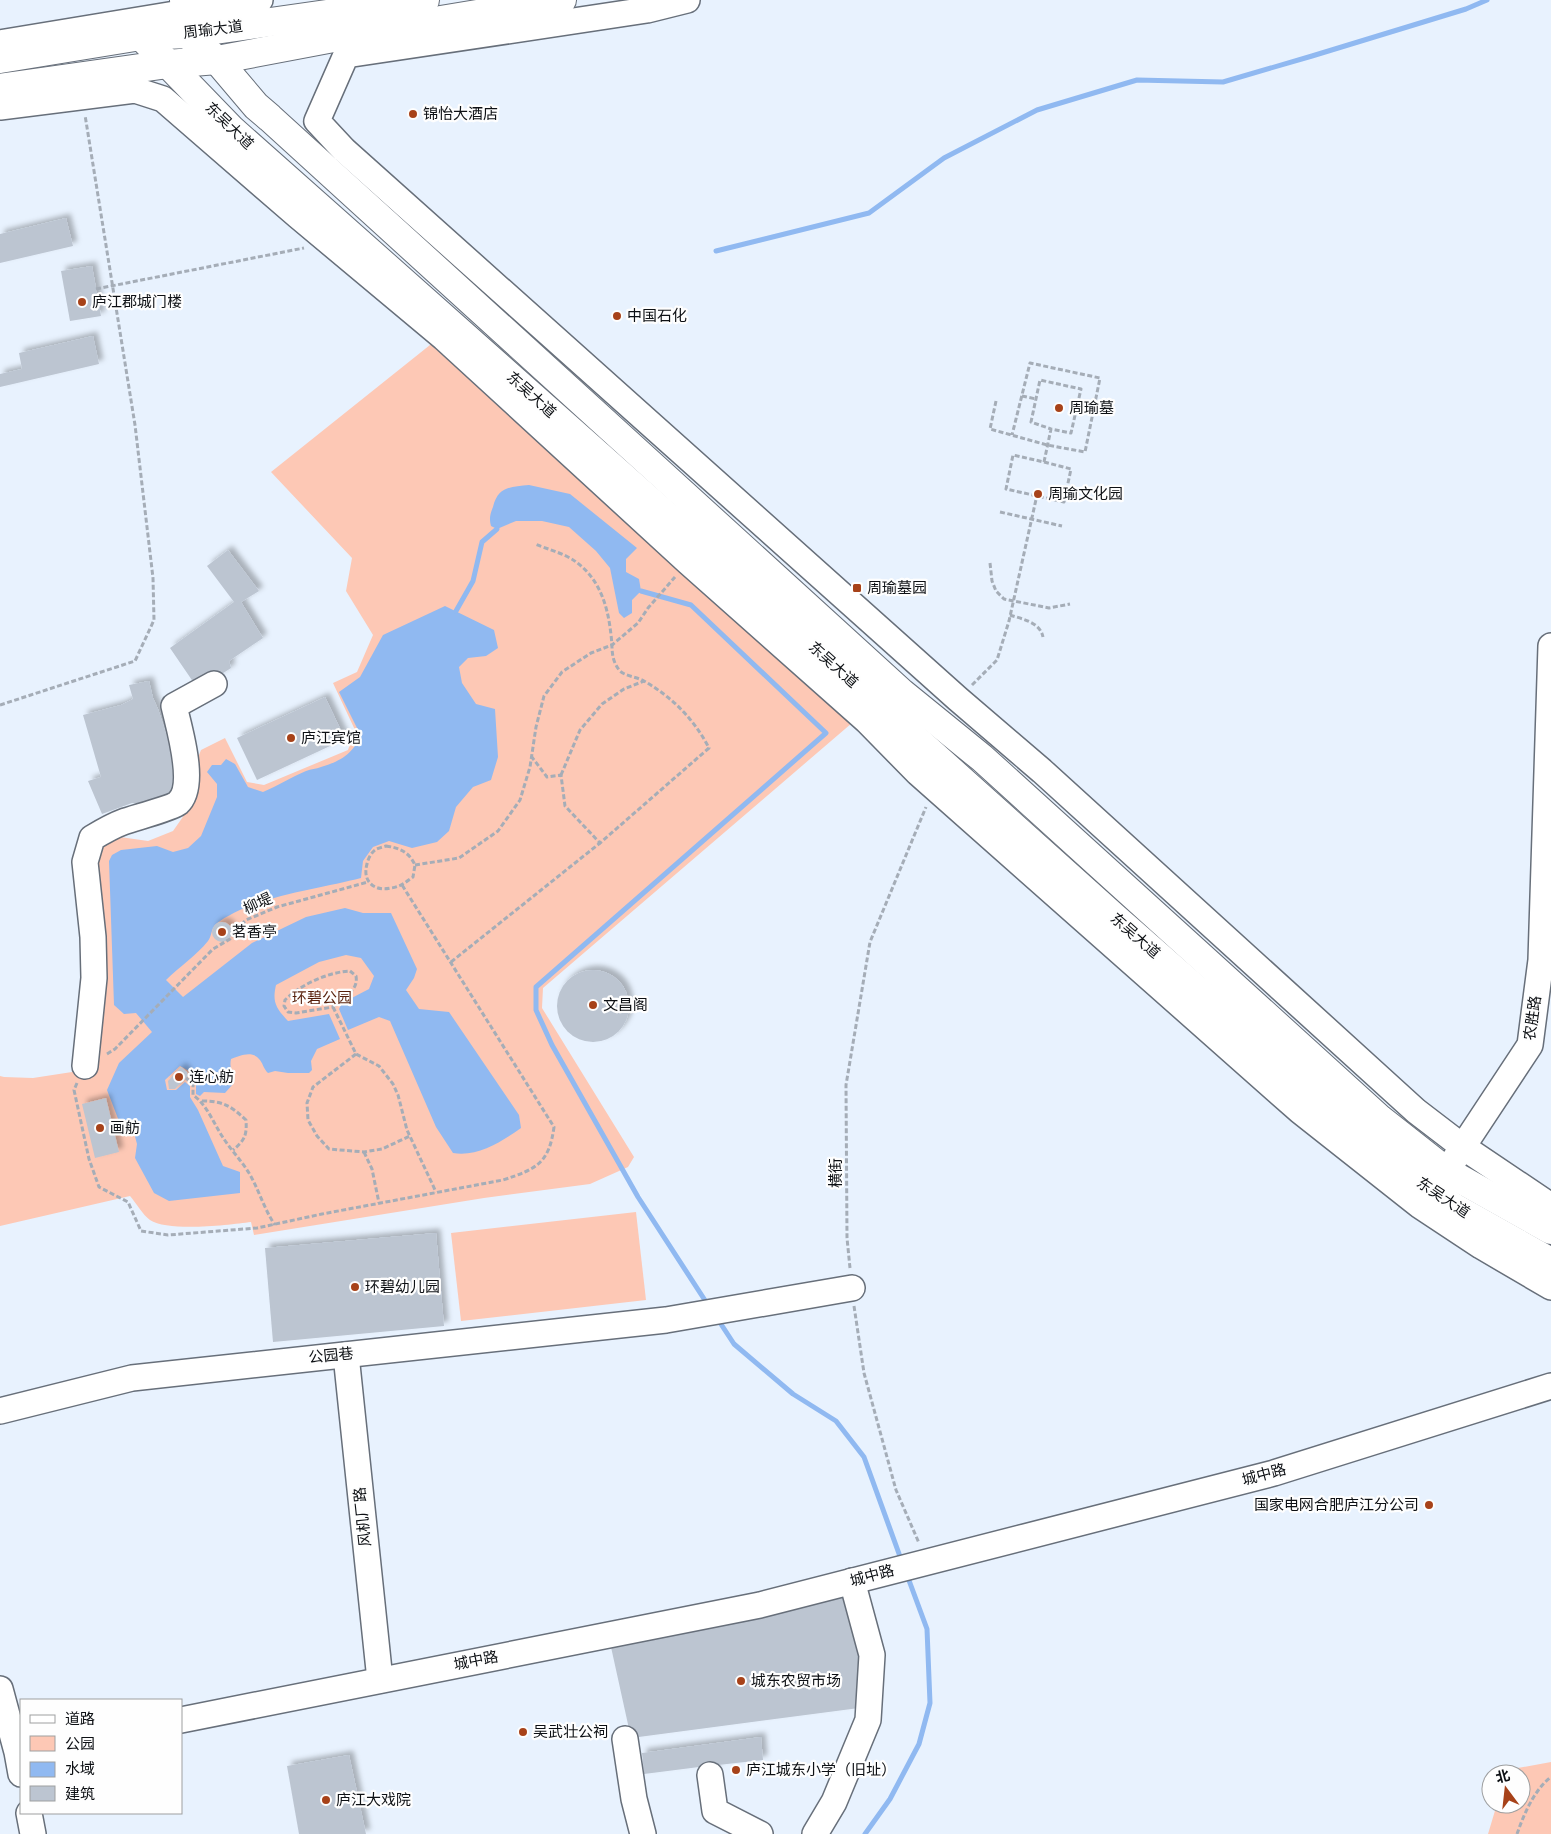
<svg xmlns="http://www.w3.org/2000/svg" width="1551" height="1834" viewBox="0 0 1551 1834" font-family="'Sofia Sans Condensed','Noto Sans SC',sans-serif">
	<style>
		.green { fill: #fdc8b5 }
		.water { fill: #90b9f1 }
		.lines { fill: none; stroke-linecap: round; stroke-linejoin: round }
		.stream { stroke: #90b9f1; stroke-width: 5 }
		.building { fill: #bcc5d1; filter: url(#shadow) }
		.minor-casing { stroke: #676f7a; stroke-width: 28 }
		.major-casing { stroke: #676f7a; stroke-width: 30 }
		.path { stroke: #a5adb7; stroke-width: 3; stroke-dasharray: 5 2.5; stroke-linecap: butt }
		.minor { stroke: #fff; stroke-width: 25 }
		.major { stroke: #fff; stroke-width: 28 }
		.poi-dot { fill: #a74219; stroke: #fefefe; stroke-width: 2 }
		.labels { text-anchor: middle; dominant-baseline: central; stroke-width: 4.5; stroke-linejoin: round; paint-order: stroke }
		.street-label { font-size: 15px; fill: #0d1014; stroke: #fefefe }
		.poi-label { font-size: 15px; fill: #0d1014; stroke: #fefefe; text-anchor: start }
		.park-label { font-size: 15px; fill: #561f0a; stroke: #fefefe }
	</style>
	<defs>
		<filter id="shadow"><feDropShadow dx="4.5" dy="-4.5" stdDeviation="2.5" flood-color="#0004"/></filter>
	</defs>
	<rect width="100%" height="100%" fill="#e8f2fe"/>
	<g class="green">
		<path d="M435,341L852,723L543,988L542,1008L634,1157L628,1167L590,1184L484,1198L254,1235L251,1222C229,1225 168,1232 150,1220C143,1215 136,1203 130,1196L0,1226V1076L4,1077L33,1078L72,1072L96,1053V849L120,837L148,841L173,831L187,811L190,778L201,750L225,738L247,782L264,785L348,750L355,730L333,683L357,672L373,635L346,591L352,558L271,472Z"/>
		<polygon points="636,1212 646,1300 461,1321 451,1233"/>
		<polygon points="1551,1762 1551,1834 1488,1834 1497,1804 1521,1804 1521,1774 1506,1774 1507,1770"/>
	</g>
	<g class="water">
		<path d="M529,485L570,494L637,548L626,559V572L639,579L641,591L632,600V613L624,618L619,613L610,568L596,551L569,527L542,521H516L497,529L491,526C489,519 490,514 493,507C498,486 511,487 529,485Z"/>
		<path d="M445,606L494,630L498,648L486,656L468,658L459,667L462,683L476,704L495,709L498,757L491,780L473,787L456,807L449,831L437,842L412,848L389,841L373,847L363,861L361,878C319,889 250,897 216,924C211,928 212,936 208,941C196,956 179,967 166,980L183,997L252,943L306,917L345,908L363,913H391L417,969L414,978L406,990L419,1009L449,1012L519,1115L521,1128C501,1142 478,1157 453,1153L436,1127L390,1021L379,1017L348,1030L339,1009L342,1003L369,989L374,976L361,958L346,955L319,962L276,985C272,1002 276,1008 288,1021L329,1014L340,1039L317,1049L311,1061L312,1070L309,1073H288L275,1071L268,1073C263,1068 263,1063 259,1059C252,1050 239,1056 231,1059C229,1068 233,1075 233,1084L225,1093L204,1092L200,1096L196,1094V1082L190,1077L189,1071L180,1066L165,1080L167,1090H176L185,1082L190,1086V1097L198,1110L223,1166L240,1172V1193L169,1201L154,1193L135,1158L137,1144L133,1129H122L107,1090L119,1063L152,1032L136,1013L124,1014L114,1005L109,861L112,855L121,850L157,846L173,852L188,848L201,836L217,797V784L207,772L212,765H221L226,759L235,764L248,787L263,792C278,786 291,777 306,771C311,769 316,769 321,767C339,762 358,752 359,732L339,692L360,677L383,635Z"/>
	</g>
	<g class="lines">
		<g class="stream">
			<polyline points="716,251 869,213 944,158 1037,110 1137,80 1223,82 1312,56 1466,9 1487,0"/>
			<polyline points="641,591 691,605 826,733 536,987 536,1010 552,1045 638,1197 708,1305"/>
			<polyline points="456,611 473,581 482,542 497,529"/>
			<polyline points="717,1318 734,1344 793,1394 836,1421 864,1457 902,1562"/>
			<polyline points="865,1834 890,1799 919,1744 930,1703 927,1629 907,1575"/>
		</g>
	</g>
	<g class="building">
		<polygon points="66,218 73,246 0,263 0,234"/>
		<polygon points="92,266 101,316 70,321 61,271"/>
		<polygon points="93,336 99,364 0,387 0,374 22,369 19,353"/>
		<polygon points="228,550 259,591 241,602 263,638 229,661 231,668 198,689 170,648 234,602 207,566"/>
		<polygon points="149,681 153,698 158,709 169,743 173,751 181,791 142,804 132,803 102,814 88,781 101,777 83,715 121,705 133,699 129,685"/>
		<polygon points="325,697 345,739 257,780 237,738"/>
		<circle cx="222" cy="932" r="10"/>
		<circle cx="593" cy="1006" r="36"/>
		<polygon points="181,1067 187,1072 188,1076 175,1089 169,1089 168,1081"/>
		<polygon points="106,1098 119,1152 95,1158 82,1104"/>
		<polygon points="436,1233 444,1326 273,1342 265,1248"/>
		<polygon points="846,1594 867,1655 859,1708 631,1738 611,1647 774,1613"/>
		<polygon points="761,1737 763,1760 718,1765 710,1775 699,1767 644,1774 642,1753"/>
		<polygon points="349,1755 366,1834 299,1834 287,1766"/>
	</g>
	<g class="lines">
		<g class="minor-casing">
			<g id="minor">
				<polyline points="687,0 647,10 346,55 317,121 344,150 958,699 1042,771 1416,1111 1463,1147 1551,1206"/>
				<polyline points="0,43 260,0"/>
				<polyline points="0,107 135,90 163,99 298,216 444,338 688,562 867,721 918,773 1300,1111 1419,1205 1481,1246 1551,1287"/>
				<path d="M85,1066L94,978L93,937L85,862L92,838C102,832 112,826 123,822C134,818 172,808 178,803C197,786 179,728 174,706L214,684"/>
				<polyline points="1454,1160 1530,1045 1541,960 1551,646"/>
				<polyline points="346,1355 380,1680"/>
				<polyline points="0,1411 132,1378 666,1320 852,1288"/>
				<polyline points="0,1689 17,1752 21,1774"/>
				<polyline points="181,1720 760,1605 1274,1473 1551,1386"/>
				<polyline points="625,1739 634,1799 643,1834"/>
				<polyline points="710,1775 715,1811 760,1834"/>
				<polyline points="29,1813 33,1834"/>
				<polyline points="815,1834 834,1802 868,1720 872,1655 852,1581"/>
			</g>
		</g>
		<g class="major-casing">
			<g id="major">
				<polyline points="184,0 187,34"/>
				<polyline points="187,34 217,60 256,106 270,118 902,693 982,758 1380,1119 1446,1171 1551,1230"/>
				<polyline points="141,36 231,129 685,532 1115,918 1366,1138 1429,1191 1455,1208 1551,1262"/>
				<polyline points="0,59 141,36 187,34 425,0"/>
				<polyline points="0,88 168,64 217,60 344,36 562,0"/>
			</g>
		</g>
		<g class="path">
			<polyline points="96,289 304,248"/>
			<polyline points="1022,396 1036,399"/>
			<polyline points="996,401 990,429 1047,445 1085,452 1100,378 1030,363 1012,435"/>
			<polyline points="1076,409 1093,413"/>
			<polyline points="1044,462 1071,469 1064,502 1006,489 1013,455 1044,462 1051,429 1071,433 1081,389 1040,380 1031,422 1051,429"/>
			<polyline points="1000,512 1062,526"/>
			<polyline points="990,563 992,581 996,591 1004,599 1049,608 1070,604"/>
			<path d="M1010,615C1022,619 1040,622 1043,637"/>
			<polyline points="972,685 997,660 1009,621 1037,495"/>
			<polyline points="0,705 135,661 154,620 153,578 135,425 85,115"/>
			<path d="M531,756L547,777L561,775L565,806L600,843L709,748C694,719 672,697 644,681C637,677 625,676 620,671C610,659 613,649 611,635C608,607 600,579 576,562C566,554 547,549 535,544"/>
			<polyline points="561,775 580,730 602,704 624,689 644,681"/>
			<path d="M386,846C400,848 409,852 415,865L413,877C406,882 400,887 391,888C374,892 362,881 367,864C368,859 371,853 375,850C378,848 383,847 386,846Z"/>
			<polyline points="415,865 459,858 498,831 520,800 530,767 536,727 544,696 562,672 591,653 612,645 638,623 648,608 675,577"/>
			<polyline points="451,962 600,843"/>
			<path d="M350,971L356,976C359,992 342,996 333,1007L296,1013L288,1012L284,1006L285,1000C300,985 328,972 350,971Z"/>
			<polyline points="333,1007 356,1054 379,1066 393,1084 398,1095 407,1130 436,1192"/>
			<polyline points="107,1054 115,1049 213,949 230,939 236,930 246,920 277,907 368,882"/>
			<polyline points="356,1054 313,1087 307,1103 308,1120 317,1136 329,1149 364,1152 382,1149 410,1136"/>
			<path d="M186,1078L193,1084V1095C207,1105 213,1122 222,1136C230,1149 241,1160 249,1173C259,1190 264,1209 275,1225"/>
			<path d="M77,1083L74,1090L89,1159L99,1187L128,1202L141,1231L168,1235L257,1228L322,1214L503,1180C536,1169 549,1164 554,1127L402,885"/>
			<path d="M202,1101C223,1101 231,1106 246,1120C247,1135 245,1140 233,1150"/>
			<polyline points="364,1152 372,1169 379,1203"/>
			<polyline points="850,1268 847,1238 846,1085 870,942 926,807"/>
			<polyline points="854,1306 864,1373 896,1490 919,1543"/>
			<path d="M1517,1834C1524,1814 1534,1790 1551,1777"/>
		</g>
		<use href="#minor" class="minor"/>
		<use href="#major" class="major"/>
	</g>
	<g class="poi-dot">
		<circle cx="413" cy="114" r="5"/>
		<circle cx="82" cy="302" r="5"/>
		<circle cx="617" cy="316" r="5"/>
		<circle cx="1059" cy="408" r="5"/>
		<circle cx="1038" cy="494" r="5"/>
		<rect x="852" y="583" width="10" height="10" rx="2.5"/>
		<circle cx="291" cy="738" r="5"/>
		<circle cx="222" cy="932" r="5"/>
		<circle cx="593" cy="1005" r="5"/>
		<circle cx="179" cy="1077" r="5"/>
		<circle cx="100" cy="1128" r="5"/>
		<circle cx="355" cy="1287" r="5"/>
		<circle cx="1429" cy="1505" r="5"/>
		<circle cx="741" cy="1681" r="5"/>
		<circle cx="523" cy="1732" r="5"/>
		<circle cx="736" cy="1770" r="5"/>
		<circle cx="326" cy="1800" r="5"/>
	</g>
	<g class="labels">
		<g class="street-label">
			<text transform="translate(213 30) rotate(-7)">周瑜大道</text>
			<text transform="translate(229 126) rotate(44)">东吴大道</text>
			<text transform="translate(531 395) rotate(42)">东吴大道</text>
			<text transform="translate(833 665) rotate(42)">东吴大道</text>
			<text transform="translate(258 904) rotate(-24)">柳堤</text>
			<text transform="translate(1135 936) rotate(41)">东吴大道</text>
			<text transform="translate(1533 1018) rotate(-82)">农胜路</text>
			<text transform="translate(836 1173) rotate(-90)">横街</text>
			<text transform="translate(1443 1198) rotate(34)">东吴大道</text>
			<text transform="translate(331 1356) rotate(-6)">公园巷</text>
			<text transform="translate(1264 1475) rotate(-15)">城中路</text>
			<text transform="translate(363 1517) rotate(-96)">风机厂路</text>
			<text transform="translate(872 1576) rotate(-15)">城中路</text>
			<text transform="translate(476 1661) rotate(-11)">城中路</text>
		</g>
		<g class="poi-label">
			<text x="423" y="114">锦怡大酒店</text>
			<text x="92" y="302">庐江郡城门楼</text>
			<text x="627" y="316">中国石化</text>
			<text x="1069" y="408">周瑜墓</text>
			<text x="1048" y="494">周瑜文化园</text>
			<text x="867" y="588">周瑜墓园</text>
			<text x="301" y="738">庐江宾馆</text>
			<text x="232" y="932">茗香亭</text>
			<text x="603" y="1005">文昌阁</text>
			<text x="189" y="1077">连心舫</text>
			<text x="110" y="1128">画舫</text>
			<text x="365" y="1287">环碧幼儿园</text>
			<text x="1419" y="1505" text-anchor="end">国家电网合肥庐江分公司</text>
			<text x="751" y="1681">城东农贸市场</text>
			<text x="533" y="1732">吴武壮公祠</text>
			<text x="746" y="1770">庐江城东小学（旧址）</text>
			<text x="336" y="1800">庐江大戏院</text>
		</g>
		<g class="park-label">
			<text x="322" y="998">环碧公园</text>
		</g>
	</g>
	<rect x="20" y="1699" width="162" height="115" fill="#fefefe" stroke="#9e9fa0"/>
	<rect x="30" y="1715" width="25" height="8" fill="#ffffff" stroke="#9e9fa0"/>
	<text x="65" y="1724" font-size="15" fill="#0d1014">道路</text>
	<rect x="30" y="1736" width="25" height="15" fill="#fdc8b5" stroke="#9e9fa0"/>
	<text x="65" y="1749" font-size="15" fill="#0d1014">公园</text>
	<rect x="30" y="1762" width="25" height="15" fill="#90b9f1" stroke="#9e9fa0"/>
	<text x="65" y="1774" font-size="15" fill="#0d1014">水域</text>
	<rect x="30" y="1786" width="25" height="15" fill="#bcc5d1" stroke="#9e9fa0"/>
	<text x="65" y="1799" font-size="15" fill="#0d1014">建筑</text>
	<g transform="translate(1506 1789) rotate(345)"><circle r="24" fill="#fefefe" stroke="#9e9fa0"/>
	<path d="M0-4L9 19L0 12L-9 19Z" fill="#a74219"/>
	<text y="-8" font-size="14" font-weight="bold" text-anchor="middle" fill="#0d1014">北</text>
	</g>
</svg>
